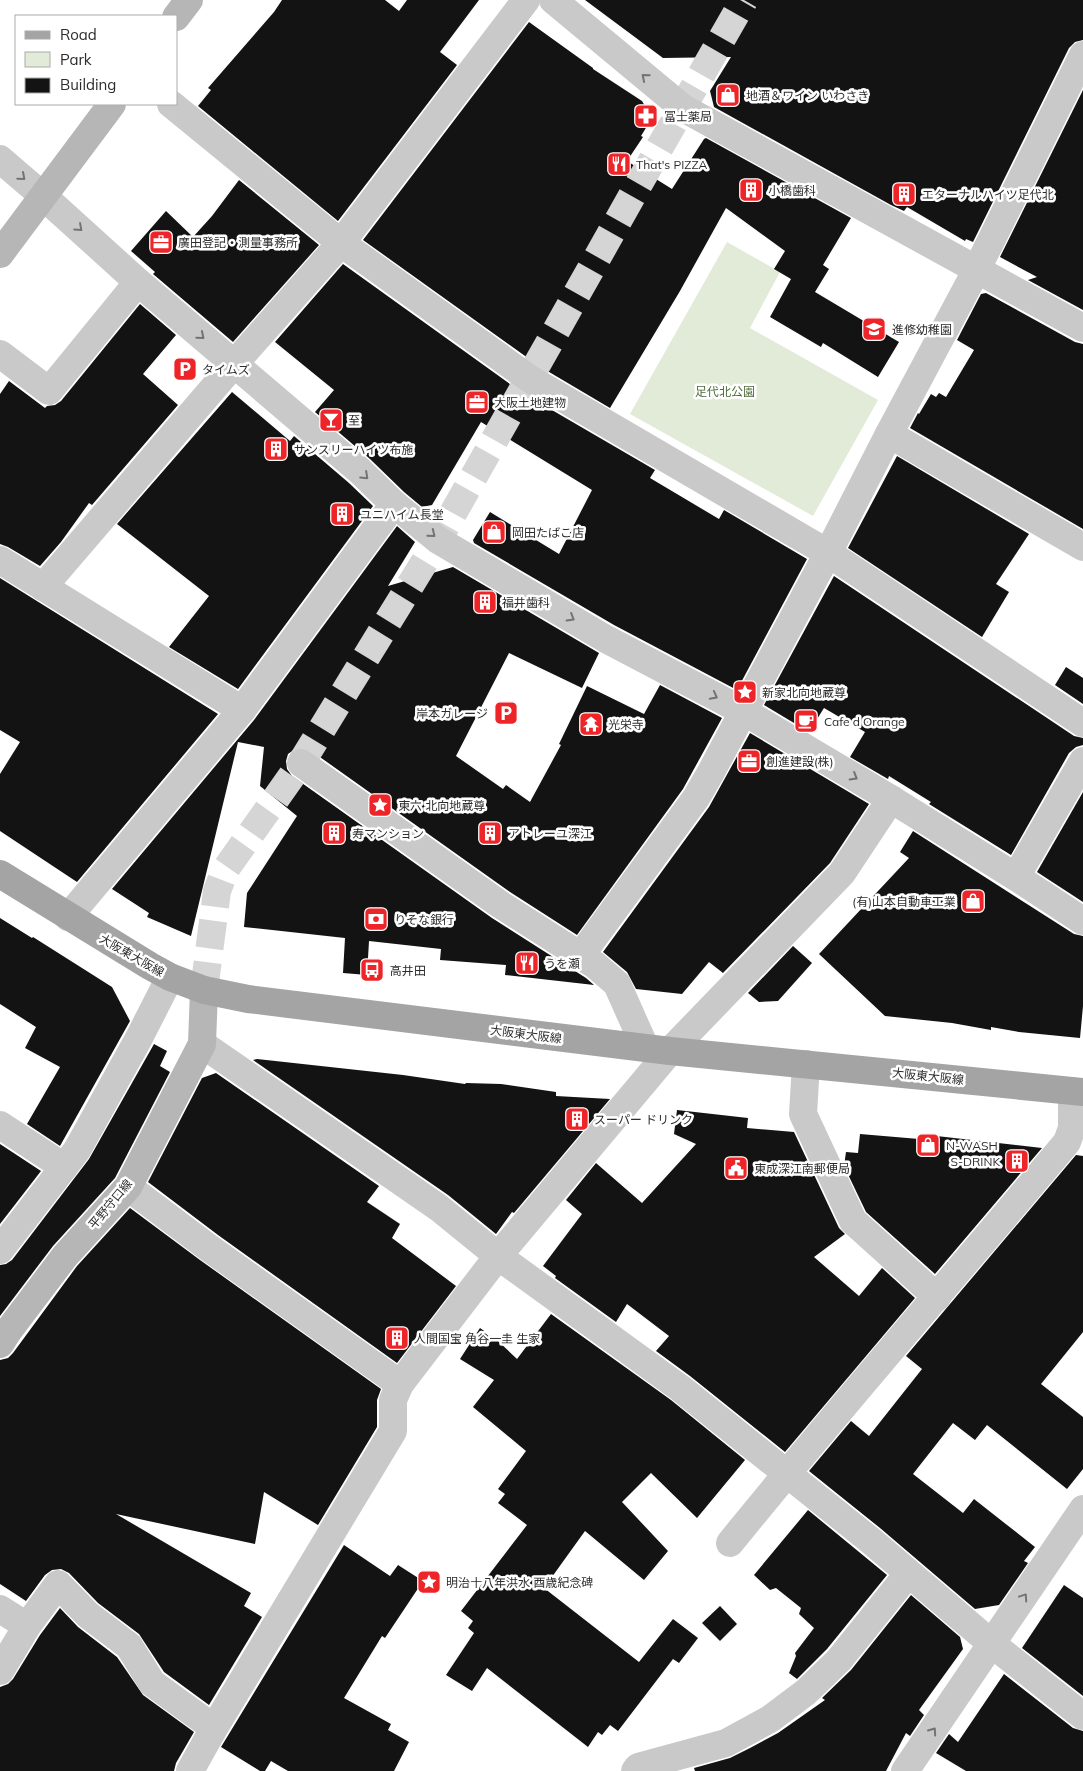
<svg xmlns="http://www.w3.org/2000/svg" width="1083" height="1771" viewBox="0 0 1083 1771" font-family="Mulish,'Noto Sans JP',sans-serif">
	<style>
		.green { fill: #e1ebd8 }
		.building { fill: #131313 }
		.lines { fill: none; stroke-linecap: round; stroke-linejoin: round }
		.secondary-tunnel { stroke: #d5d5d5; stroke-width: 28; stroke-dasharray: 28 14; stroke-linecap: butt }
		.street { stroke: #c9c9c9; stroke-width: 28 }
		.secondary { stroke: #b6b6b6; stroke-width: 28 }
		.primary { stroke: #a4a4a4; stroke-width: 28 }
		.oneway { stroke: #737373 }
		.labels { text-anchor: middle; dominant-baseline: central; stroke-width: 5; stroke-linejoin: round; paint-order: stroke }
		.poi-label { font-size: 12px; fill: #2c2c2c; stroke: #fff; text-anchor: start }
		.park-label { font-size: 12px; fill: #4d6938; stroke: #fff }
		.street-label { font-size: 12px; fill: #2c2c2c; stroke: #fff }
	</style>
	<rect width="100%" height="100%" fill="#fff"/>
	<polygon class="green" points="727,242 780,272 750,328 878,400 813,516 630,414"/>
	<g class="building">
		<polygon points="282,0 385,0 399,11 407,0 479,0 440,52 457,65 338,221 198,106 211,90 208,88 274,12"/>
		<polygon points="585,0 1083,0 1083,40 1075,42 1069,48 973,242 966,239 965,241 907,207 904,211 891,205 714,107 710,91 731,57 663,58"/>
		<polygon points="529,22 593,68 593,69 642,101 652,118 641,136 643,137 627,161 672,189 704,139 706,138 851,218 823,265 829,269 815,292 899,342 878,377 823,343 821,347 770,317 791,279 774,269 785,251 726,208 680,291 610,408 539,366 363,240"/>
		<polygon points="1083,90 1083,310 1028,280 1037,277 1000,257"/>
		<polygon points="239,180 319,245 233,342 153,274 155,272 131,251 166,211 193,237 212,216"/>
		<polygon points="343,264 521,392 655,470 650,478 719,519 724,510 807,559 737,690 614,625 474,543 473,540 490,512 559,554 592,490 481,422 432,505 422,507 404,492 370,459 315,412 334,390 275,342"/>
		<polygon points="986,293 1075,342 1083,344 1083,529 910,428 918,413 919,414 931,394 936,397 939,393 946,397 974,350 957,340 981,294"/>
		<polygon points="140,304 176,335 143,374 178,405 92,505 89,503 61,542 40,566 8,547 0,544 0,394 9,381 45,408 47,406 55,405 61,401"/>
		<polygon points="232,392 290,441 294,436 349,483 373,506 238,689 169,647 209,596 117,524"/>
		<polygon points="897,456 1029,534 996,584 1009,592 982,637 848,548"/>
		<polygon points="397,526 415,542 388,586 453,567 599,653 582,688 509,653 456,756 503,789 506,785 530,802 561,745 559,744 587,686 644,714 660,685 722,718 683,789 577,935 510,892 310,750 303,748 295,749 288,754 286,761 287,769 292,776 492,918 586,978 594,985 505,975 506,965 440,960 441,949 369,941 367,975 343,973 345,938 244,927 247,893 297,816 260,786 264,747 238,742 191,936 147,917 149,913 112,889 254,720"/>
		<polygon points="834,576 1074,736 1083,738 1083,745 1076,747 1069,753 1011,855 929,804 931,802 889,776 888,779 850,757 865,732 824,708 809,732 764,705"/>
		<polygon points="0,578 218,714 77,882 0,831 0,774 20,742 0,730"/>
		<polygon points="1066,667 1083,678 1083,704 1055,685"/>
		<polygon points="750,733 869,804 830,863 723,973 709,962 682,994 636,989 627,972 603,952 709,807"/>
		<polygon points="1083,792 1083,902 1037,872"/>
		<polygon points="913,831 1074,934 1083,936 1083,1006 1080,1038 1019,1032 991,1027 991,1030 952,1023 885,1016 819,954 909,858 900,852"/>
		<polygon points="0,918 32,938 33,937 112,987 130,1021 60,1146 27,1124 60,1067 25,1048 36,1027 0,1004"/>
		<polygon points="793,946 812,963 778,1001 759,1002 748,993"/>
		<polygon points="154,1044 167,1051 160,1066 170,1072 115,1178 53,1246 0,1316 0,1265 6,1264 12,1260 89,1159"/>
		<polygon points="257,1059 403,1075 465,1084 466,1083 501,1084 556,1092 556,1096 610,1099 514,1213 512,1212 496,1234 448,1195 253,1060"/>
		<polygon points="216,1073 379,1186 367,1202 400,1224 392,1238 456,1286 397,1363 218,1235 148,1182 202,1078"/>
		<polygon points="677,1110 748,1118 747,1128 794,1132 839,1228 845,1234 814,1257 859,1296 882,1268 915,1298 785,1452 690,1376 656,1351 669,1336 627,1304 616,1322 555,1278 556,1276 543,1266 582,1214 566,1200 596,1163 642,1203 696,1144 674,1134"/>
		<polygon points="860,1134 919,1139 919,1134 1042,1148 935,1274 866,1212 844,1166 846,1152 858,1153"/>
		<polygon points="0,1144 41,1171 0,1224"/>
		<polygon points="1076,1155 1083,1156 1083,1332 1041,1384 1083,1417 1083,1469 1067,1489 987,1425 975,1440 953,1423 913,1474 963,1513 974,1499 1035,1547 1024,1561 1028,1563 999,1605 975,1609 880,1528 809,1471 851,1421 869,1436 922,1369 906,1356"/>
		<polygon points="130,1208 200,1260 381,1389 377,1400 377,1427 318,1525 264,1492 255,1544 116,1514 251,1593 244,1606 262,1617 209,1705 164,1672 139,1634 98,1603 69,1573 61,1569 52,1570 45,1575 26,1601 0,1584 0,1360 8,1358 13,1353 77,1266"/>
		<polygon points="551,1314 671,1400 745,1460 697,1518 651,1473 622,1502 668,1551 644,1580 585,1531 544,1588 639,1662 673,1619 698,1638 679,1663 673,1659 618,1731 610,1725 602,1735 598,1732 588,1747 487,1668 472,1691 446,1675 474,1633 468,1628 473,1621 461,1611 527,1525 498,1503 505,1494 498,1489 526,1451 473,1407 494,1380 460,1359 480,1328 497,1340 517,1359"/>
		<polygon points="808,1510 887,1575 827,1649 797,1679 789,1673 796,1656 795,1653 814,1628 799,1614 801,1608 776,1588 770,1590 754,1575"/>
		<polygon points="344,1545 390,1576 398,1565 423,1581 385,1638 382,1636 344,1698 391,1724 388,1730 409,1742 394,1771 288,1771 271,1761 265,1771 260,1771 221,1747"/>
		<polygon points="1064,1585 1083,1598 1083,1696 1022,1648"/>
		<polygon points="911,1595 960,1637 963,1649 919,1710 924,1715 910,1736 906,1733 886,1771 695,1771 694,1768 730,1758 750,1748 778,1733 825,1700 822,1698 851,1670"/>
		<polygon points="720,1606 737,1624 720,1641 702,1623"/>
		<polygon points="60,1608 78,1627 117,1657 143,1695 194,1732 176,1763 174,1771 0,1771 0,1687 8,1684 13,1679 40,1635"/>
		<polygon points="1004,1674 1073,1728 1083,1731 1083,1771 966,1771 936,1753 949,1734 958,1742"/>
	</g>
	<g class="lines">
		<polyline class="secondary-tunnel" points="204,990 217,891 225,870 301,763 438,540 637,187 744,0"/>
		<g class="street">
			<polyline points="553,0 683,108 1083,328"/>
			<polyline points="171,104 341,243 530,379 828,553 1083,723"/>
			<polyline points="0,159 43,196 138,282 360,471 394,504 438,540 606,639 743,711 891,799 1016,877 1083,921"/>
			<polyline points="0,354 49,391 138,282"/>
			<polyline points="889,434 1083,547"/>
			<polyline points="0,560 242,710"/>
			<polyline points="43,587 234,364 341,243 526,0"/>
			<polyline points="301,763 501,905 595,965 617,984 645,1047"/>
			<polyline points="1016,877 1083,761"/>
			<polyline points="68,917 242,710 394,504"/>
			<polyline points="581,955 696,798 711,772 828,553 889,434 977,269 1083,55"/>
			<polyline points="202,1044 439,1208 498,1256 680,1388 870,1540 992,1644 1083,1716"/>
			<polyline points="806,1064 803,1114 853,1221 937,1297"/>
			<polyline points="0,1125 64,1167"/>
			<polyline points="128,1187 209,1248 400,1384"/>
			<polyline points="0,1250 77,1150 139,1038 170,977"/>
			<path d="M730,1543C840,1407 955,1276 1067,1142L1072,1128V1091"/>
			<polyline points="0,1609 27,1626"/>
			<polyline points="0,1671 27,1626 58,1584 88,1615 129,1646 152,1683 214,1728"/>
			<polyline points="190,1771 214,1728 393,1431 393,1400 400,1384 498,1256 670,1051 842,873 891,799"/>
			<polyline points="635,1771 638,1767 726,1743 770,1719 806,1692 839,1660 908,1574"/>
			<polyline points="905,1771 1083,1509"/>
		</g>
		<g class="secondary">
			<polyline points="176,17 189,0"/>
			<polyline points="0,254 112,104"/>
			<polyline points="0,1344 9,1330 65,1256 128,1187 202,1044 204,990"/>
		</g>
		<polyline class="primary" points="0,874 150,966 170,977 204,990 248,999 670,1051 1083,1092"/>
	</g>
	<defs><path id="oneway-chevron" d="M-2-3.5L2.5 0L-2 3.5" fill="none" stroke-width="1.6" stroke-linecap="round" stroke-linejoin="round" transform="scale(1.25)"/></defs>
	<g class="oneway">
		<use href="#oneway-chevron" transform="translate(645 77) rotate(-140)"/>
		<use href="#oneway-chevron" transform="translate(22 177) rotate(41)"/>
		<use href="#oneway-chevron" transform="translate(79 228) rotate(42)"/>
		<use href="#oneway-chevron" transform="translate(201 336) rotate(40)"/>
		<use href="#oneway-chevron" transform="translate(365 476) rotate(43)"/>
		<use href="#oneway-chevron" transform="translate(432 534) rotate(39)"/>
		<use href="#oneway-chevron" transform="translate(571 618) rotate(31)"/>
		<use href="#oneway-chevron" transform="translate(714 696) rotate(28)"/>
		<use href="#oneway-chevron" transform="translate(854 777) rotate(31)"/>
		<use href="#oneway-chevron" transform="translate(1024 1597) rotate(-56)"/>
		<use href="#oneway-chevron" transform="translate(933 1731) rotate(-55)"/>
	</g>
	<defs>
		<g id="shop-square" transform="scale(1.25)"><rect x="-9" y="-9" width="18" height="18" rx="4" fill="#ed2529" stroke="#fff"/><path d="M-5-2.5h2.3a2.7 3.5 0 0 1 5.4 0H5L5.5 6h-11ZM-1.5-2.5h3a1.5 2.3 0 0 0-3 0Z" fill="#fff"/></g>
		<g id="pharmacy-square" transform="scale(1.25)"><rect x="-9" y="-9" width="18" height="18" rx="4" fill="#ed2529" stroke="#fff"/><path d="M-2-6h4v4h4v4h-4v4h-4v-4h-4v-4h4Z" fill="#fff"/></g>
		<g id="restaurant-square" transform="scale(1.25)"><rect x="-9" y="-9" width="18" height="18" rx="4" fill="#ed2529" stroke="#fff"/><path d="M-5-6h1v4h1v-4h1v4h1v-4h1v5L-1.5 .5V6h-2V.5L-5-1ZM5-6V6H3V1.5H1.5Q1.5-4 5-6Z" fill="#fff"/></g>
		<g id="building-square" transform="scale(1.25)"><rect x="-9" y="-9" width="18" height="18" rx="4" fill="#ed2529" stroke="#fff"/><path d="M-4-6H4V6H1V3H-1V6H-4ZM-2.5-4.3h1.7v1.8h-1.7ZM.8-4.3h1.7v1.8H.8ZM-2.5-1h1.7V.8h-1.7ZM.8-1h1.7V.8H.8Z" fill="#fff"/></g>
		<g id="office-square" transform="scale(1.25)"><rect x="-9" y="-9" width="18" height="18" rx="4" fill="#ed2529" stroke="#fff"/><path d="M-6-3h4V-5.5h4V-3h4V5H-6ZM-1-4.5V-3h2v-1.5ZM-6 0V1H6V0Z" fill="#fff"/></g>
		<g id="school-square" transform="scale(1.25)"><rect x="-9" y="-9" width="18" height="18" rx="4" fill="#ed2529" stroke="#fff"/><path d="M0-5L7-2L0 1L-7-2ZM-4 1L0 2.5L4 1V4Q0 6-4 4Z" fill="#fff"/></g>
		<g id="parking-square" transform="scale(1.25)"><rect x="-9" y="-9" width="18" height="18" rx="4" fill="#ed2529" stroke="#fff"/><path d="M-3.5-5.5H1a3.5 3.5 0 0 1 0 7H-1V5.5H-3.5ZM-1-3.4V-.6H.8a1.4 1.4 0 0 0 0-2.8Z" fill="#fff"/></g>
		<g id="bar-square" transform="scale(1.25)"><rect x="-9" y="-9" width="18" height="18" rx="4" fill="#ed2529" stroke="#fff"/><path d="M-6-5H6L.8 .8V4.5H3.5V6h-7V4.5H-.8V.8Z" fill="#fff"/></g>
		<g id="sight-square" transform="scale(1.25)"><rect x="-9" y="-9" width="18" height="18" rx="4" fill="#ed2529" stroke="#fff"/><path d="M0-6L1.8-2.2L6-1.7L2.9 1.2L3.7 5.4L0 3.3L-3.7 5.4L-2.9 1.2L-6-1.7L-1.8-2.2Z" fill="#fff"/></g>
		<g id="cafe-square" transform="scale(1.25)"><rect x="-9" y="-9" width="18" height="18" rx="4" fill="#ed2529" stroke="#fff"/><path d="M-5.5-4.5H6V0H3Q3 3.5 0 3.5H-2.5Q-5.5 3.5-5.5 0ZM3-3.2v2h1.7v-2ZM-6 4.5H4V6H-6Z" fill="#fff"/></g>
		<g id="temple-square" transform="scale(1.25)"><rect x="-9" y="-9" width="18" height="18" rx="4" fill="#ed2529" stroke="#fff"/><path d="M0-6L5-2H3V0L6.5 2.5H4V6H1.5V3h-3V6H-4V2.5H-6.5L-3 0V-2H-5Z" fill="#fff"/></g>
		<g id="bank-square" transform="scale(1.25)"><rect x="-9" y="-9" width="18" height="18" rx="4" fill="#ed2529" stroke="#fff"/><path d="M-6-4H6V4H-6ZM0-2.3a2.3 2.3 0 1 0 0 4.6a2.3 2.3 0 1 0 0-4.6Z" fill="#fff"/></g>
		<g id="bus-square" transform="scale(1.25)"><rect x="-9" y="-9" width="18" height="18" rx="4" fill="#ed2529" stroke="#fff"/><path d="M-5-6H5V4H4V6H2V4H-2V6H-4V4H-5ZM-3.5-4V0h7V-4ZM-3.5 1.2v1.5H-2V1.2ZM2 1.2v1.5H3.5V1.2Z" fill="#fff"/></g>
		<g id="civic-square" transform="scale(1.25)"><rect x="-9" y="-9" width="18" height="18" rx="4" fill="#ed2529" stroke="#fff"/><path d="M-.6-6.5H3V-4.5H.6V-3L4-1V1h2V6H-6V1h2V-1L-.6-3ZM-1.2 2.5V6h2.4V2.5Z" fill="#fff"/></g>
	</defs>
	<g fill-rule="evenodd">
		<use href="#shop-square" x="728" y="95"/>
		<use href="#pharmacy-square" x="646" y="116"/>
		<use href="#restaurant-square" x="619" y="164"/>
		<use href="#building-square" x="751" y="190"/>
		<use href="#building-square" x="904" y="194"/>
		<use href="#office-square" x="161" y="242"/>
		<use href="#school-square" x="874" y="329"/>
		<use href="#parking-square" x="185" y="369"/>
		<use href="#office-square" x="477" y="402"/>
		<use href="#bar-square" x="331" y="420"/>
		<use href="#building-square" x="276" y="449"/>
		<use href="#building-square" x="342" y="514"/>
		<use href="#shop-square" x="494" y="532"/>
		<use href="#building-square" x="485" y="602"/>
		<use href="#sight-square" x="745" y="692"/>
		<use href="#parking-square" x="506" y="713"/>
		<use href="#cafe-square" x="806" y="721"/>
		<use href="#temple-square" x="591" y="724"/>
		<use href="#office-square" x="749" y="761"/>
		<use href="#sight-square" x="380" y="805"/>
		<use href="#building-square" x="334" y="833"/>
		<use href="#building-square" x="490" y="833"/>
		<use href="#shop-square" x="973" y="901"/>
		<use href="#bank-square" x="376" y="919"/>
		<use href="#restaurant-square" x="527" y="963"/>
		<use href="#bus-square" x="372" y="970"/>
		<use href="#building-square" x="577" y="1119"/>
		<use href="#shop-square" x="928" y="1145"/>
		<use href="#building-square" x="1017" y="1161"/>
		<use href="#civic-square" x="736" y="1168"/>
		<use href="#building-square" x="397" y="1338"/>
		<use href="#sight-square" x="429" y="1582"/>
	</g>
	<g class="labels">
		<g class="poi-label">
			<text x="746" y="95">地酒＆ワイン いわさき</text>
			<text x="664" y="116">冨士薬局</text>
			<text x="636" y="164">That's PIZZA</text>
			<text x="768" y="190">小橋歯科</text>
			<text x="922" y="194">エターナルハイツ足代北</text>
			<text x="178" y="242">廣田登記・測量事務所</text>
			<text x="892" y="329">進修幼稚園</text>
			<text x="202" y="369">タイムズ</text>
			<text x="494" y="402">大阪土地建物</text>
			<text x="348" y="420">至</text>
			<text x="294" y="449">サンスリーハイツ布施</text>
			<text x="360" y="514">ユニハイム長堂</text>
			<text x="512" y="532">岡田たばこ店</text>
			<text x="502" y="602">福井歯科</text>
			<text x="762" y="692">新家北向地蔵尊</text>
			<text x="488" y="713" text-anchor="end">岸本ガレージ</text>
			<text x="824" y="721">Cafe d Orange</text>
			<text x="608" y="724">光栄寺</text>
			<text x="766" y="761">創進建設(株)</text>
			<text x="398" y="805">東六 北向地蔵尊</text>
			<text x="352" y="833">寿マンション</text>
			<text x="508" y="833">アトレーユ深江</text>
			<text x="956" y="901" text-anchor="end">(有)山本自動車工業</text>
			<text x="394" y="919">りそな銀行</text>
			<text x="544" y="963">うを瀬</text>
			<text x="390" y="970">高井田</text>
			<text x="594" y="1119">スーパー ドリンク</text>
			<text x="946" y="1145">N-WASH</text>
			<text x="1000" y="1161" text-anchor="end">S-DRINK</text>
			<text x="754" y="1168">東成深江南郵便局</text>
			<text x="414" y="1338">人間国宝 角谷一圭 生家</text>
			<text x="446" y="1582">明治十八年洪水 酉歳紀念碑</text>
		</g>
		<g class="park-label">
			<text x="725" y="391">足代北公園</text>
		</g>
		<g class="street-label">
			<text transform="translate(132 955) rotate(30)">大阪東大阪線</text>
			<text transform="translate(526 1034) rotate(7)">大阪東大阪線</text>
			<text transform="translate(928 1076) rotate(6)">大阪東大阪線</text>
			<text transform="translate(110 1204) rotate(-50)">平野守口線</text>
		</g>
	</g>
	<rect x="15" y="15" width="162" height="90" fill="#ffffff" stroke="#ababab"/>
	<rect x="25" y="31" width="25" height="8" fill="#a4a4a4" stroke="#ababab"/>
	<text x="60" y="40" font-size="15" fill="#2c2c2c">Road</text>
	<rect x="25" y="52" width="25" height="15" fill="#e1ebd8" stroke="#ababab"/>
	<text x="60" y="65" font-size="15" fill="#2c2c2c">Park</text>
	<rect x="25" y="78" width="25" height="15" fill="#131313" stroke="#ababab"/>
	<text x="60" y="90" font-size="15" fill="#2c2c2c">Building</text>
</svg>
